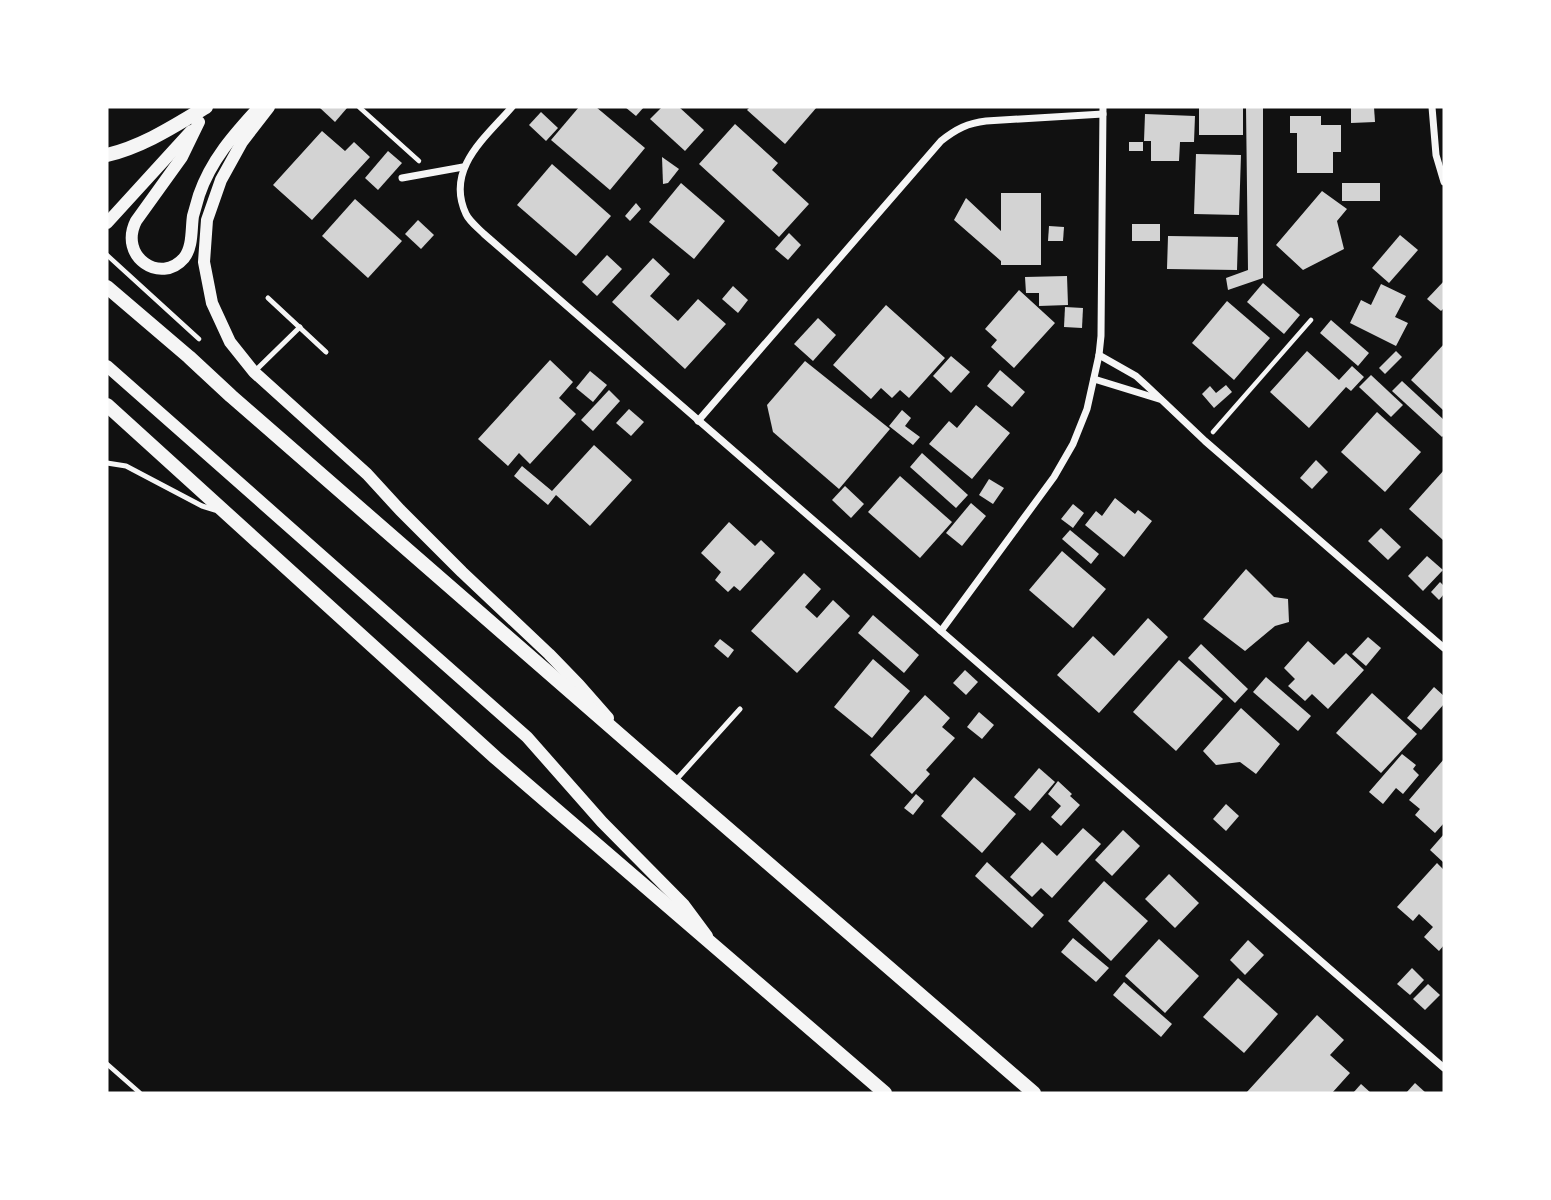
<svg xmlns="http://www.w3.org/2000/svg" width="1551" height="1200" viewBox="0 0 1551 1200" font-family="'Nunito Sans',sans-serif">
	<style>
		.building { fill: #d3d3d3 }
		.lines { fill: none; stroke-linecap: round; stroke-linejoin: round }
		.path { stroke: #f5f5f5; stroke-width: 4.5 }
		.service { stroke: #f5f5f5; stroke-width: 5 }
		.minor { stroke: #f5f5f5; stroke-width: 7 }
		.tertiary { stroke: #f5f5f5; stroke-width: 12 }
		.secondary { stroke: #f5f5f5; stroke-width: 14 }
	</style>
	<rect width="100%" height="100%" fill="#111"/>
	<g class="building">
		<polygon points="319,107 345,107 347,108 335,122"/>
		<polygon points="579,107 596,107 645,148 610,190 551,140"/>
		<polygon points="625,107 644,107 636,116"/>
		<polygon points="662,107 679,107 704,130 685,151 650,119"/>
		<polygon points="750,107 817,107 785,144 747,110"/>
		<rect x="1199" y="107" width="44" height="28"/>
		<polygon points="1246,107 1263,107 1263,278 1228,290 1226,278 1248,270"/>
		<polygon points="1351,107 1374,107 1375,122 1351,123"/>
		<polygon points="541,112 558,128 546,141 529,125"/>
		<polygon points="1145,114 1195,116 1194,142 1180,142 1179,161 1151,161 1151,141 1144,141"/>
		<polygon points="1290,116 1321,116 1321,125 1341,125 1341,152 1333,152 1333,173 1297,173 1297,133 1290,133"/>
		<polygon points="735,124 778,163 772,170 809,204 779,237 699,164"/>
		<polygon points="322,131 345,151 354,142 370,157 312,220 273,185"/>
		<rect x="1129" y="142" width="14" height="9"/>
		<polygon points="388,151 402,163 378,190 365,178"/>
		<polygon points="1196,154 1241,155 1239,215 1194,214"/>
		<polygon points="662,157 679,169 668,183 663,184"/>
		<polygon points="552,164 611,216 576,256 517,205"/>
		<polygon points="681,183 725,221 694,259 649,222"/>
		<rect x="1342" y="183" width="38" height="18"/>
		<polygon points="1322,191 1347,209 1337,221 1344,249 1303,270 1276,245"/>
		<polygon points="1001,193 1041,193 1041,265 1001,265 1001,261 954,220 966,198 1001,231"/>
		<polygon points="355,199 402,241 368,278 322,236"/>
		<polygon points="636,203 641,209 630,221 625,216"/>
		<polygon points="418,220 434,235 421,249 405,234"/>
		<rect x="1132" y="224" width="28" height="17"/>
		<polygon points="1049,226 1064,227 1063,241 1048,241"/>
		<polygon points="789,233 801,245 788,260 775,249"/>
		<polygon points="1400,235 1418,250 1389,283 1372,268"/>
		<polygon points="1168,236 1238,237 1237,270 1167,269"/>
		<polygon points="607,255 622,269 597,296 582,282"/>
		<polygon points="653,258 670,274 650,296 678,321 698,299 726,324 685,369 612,302"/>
		<polygon points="1067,276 1068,305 1039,306 1039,293 1026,293 1025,277"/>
		<polygon points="1444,281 1444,308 1441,311 1427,299"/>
		<polygon points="1263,283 1300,315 1284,334 1247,302"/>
		<polygon points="1381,284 1406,296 1395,317 1408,323 1396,346 1350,323 1361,300 1371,305"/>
		<polygon points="733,286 748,300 738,313 722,299"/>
		<polygon points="1019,290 1055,323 1014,368 991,347 997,340 985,329"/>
		<polygon points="1227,301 1270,338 1234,380 1192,343"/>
		<polygon points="886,305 945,358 909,398 900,390 892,398 881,388 871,399 833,365"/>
		<polygon points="1065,307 1083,308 1082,328 1064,327"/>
		<polygon points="818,318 836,335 813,361 794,344"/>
		<polygon points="1331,320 1369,353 1358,366 1320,333"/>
		<polygon points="1444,344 1444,411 1411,380"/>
		<polygon points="1307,351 1339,380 1352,366 1364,377 1351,391 1346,387 1309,428 1270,392"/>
		<polygon points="1396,351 1402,357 1385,374 1379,368"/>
		<polygon points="951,356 970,372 951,393 933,376"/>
		<polygon points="550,360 573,382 559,398 576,414 530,464 519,453 508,466 478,439"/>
		<polygon points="805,361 890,429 839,489 773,432 767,405"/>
		<polygon points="1000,370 1025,392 1012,407 987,386"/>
		<polygon points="590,371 607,385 593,402 576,388"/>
		<polygon points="1371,375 1403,405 1391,417 1359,387"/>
		<polygon points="1402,381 1444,420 1444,435 1442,437 1392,391"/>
		<polygon points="1226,385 1232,392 1214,408 1202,394 1210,386 1216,393"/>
		<polygon points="609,390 620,401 593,431 581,420"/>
		<polygon points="976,405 1010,433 972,479 929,444 949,421 957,428"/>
		<polygon points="629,409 644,422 631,436 616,423"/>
		<polygon points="902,410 911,418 905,426 920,437 913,445 889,426"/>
		<polygon points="1377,412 1421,452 1385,492 1341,452"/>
		<polygon points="594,445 632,480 590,526 556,495 548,505 514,476 522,466 552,491"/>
		<polygon points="922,453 968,495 956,508 910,467"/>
		<polygon points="1316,460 1328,472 1312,489 1300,478"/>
		<polygon points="1444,470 1444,541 1409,509"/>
		<polygon points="900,476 952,522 920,558 868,512"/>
		<polygon points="989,479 1004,488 993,504 979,495"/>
		<polygon points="845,486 864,504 851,518 832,500"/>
		<polygon points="1115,498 1135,514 1138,510 1152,521 1124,557 1085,525 1096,511 1102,516"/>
		<polygon points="971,503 986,516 962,546 946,533"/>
		<polygon points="1073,504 1084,513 1073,528 1061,519"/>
		<polygon points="729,522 755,546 761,540 775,553 740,591 734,586 728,592 715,580 721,572 701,553"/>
		<polygon points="1381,528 1401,547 1388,560 1368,541"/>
		<polygon points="1070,530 1099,554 1091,564 1062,539"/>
		<polygon points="1062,551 1106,589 1073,628 1029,590"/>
		<polygon points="1427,556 1443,570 1423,591 1408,576"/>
		<polygon points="1246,569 1274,597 1288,599 1289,622 1275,626 1245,651 1203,619"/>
		<polygon points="804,573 821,589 805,607 817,618 833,600 850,616 797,673 751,631"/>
		<polygon points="1440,582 1444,586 1444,594 1439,600 1431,592"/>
		<polygon points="873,615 919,655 904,673 858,633"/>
		<polygon points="1148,618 1168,637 1099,713 1057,675 1093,636 1114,656"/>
		<polygon points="1368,637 1381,648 1366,666 1352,654"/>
		<polygon points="720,639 734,650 728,658 714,646"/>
		<polygon points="1308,641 1334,665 1346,653 1364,670 1328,709 1312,694 1305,701 1288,686 1295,679 1284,668"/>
		<polygon points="1201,644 1248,689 1235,703 1188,658"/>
		<polygon points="873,659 910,691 872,738 834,707"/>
		<polygon points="1179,660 1223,699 1176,751 1133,712"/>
		<polygon points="965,670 978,682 966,695 953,683"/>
		<polygon points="1266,677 1311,716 1298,731 1253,692"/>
		<polygon points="1434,687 1444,696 1444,704 1421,730 1407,718"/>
		<polygon points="1372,693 1417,734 1381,773 1336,733"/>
		<polygon points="925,695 950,718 942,727 955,738 926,770 930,774 912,794 870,755"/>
		<polygon points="1241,708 1280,744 1256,774 1240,762 1216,765 1203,751"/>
		<polygon points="979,712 994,725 982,739 967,727"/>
		<polygon points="1402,754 1416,765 1413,769 1419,775 1403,794 1396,788 1383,804 1369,792"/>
		<polygon points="1444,759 1444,823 1435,833 1415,815 1420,809 1409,800"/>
		<polygon points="1039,768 1055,782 1030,811 1014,797"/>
		<polygon points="974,777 1016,814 982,853 941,816"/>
		<polygon points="1058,781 1072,794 1070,796 1080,805 1061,826 1051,817 1061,806 1048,794"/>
		<polygon points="916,794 924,801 913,815 904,808"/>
		<polygon points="1226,804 1239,816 1226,831 1213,819"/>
		<polygon points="1083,828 1101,844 1052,898 1041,888 1032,897 1010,877 1042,842 1057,856"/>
		<polygon points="1123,830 1140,846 1112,876 1095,860"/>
		<polygon points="1444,834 1444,863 1430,850"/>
		<polygon points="987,862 1044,915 1032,928 975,876"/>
		<polygon points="1437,863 1444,870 1444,945 1439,951 1424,937 1433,927 1419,914 1413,921 1397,907"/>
		<polygon points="1169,874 1199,903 1175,928 1145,899"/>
		<polygon points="1104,881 1148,921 1111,961 1068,921"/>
		<polygon points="1073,938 1109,968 1096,982 1061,952"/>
		<polygon points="1159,939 1199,976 1165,1013 1125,976"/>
		<polygon points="1248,940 1264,955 1245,975 1230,960"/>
		<polygon points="1412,968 1424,980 1410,995 1397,984"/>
		<polygon points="1238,978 1278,1014 1244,1053 1203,1017"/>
		<polygon points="1124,982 1172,1024 1161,1037 1113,995"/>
		<polygon points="1428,984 1440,995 1425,1010 1413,999"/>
		<polygon points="1317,1015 1344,1040 1330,1055 1350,1073 1332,1093 1246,1093"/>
		<polygon points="1415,1083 1426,1093 1406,1093"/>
		<polygon points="1361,1084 1371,1093 1353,1093"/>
	</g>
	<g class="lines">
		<g class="path">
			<polyline points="359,107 419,161"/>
			<polyline points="107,255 199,339"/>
			<polyline points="1213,432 1311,320"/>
			<polyline points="107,1064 140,1093"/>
		</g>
		<g class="service">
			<polyline points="268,298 326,352"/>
			<polyline points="254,372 300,327"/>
			<polyline points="107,463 126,466 202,506 215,510"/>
			<polyline points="676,780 740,709"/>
		</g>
		<g class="minor">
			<path d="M512,107C485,138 445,169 466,214C469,221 478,228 484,234L1444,1068"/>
			<polyline points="1432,107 1436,155 1444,182"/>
			<polyline points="402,178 463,167"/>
			<polyline points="1099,355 1136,376 1147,386 1205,441 1444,648"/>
			<polyline points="1094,379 1159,399"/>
			<path d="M698,421L941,141C956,129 968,123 986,121L1103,114"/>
			<polyline points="941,631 1054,477 1073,444 1087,409 1099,355 1101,336 1103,107"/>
		</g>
		<g class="tertiary">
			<polyline points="269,107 242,142 221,180 207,220 204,262 212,303 230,342 254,372 367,474 400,510 462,572 549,654 579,685 608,718"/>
			<path d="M199,122L182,157L136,221C118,257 161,285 184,258C193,247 191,229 193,216C195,209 197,202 199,195C211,160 234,134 259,107"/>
			<polyline points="107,223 191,131"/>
			<polyline points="107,366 527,737 602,822 684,905 707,936"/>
		</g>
		<g class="secondary">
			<path d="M107,155C144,146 174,126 206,107"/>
			<polyline points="107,287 189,357 231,396 674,782 1034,1093"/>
			<polyline points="107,405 496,758 885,1093"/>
		</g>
	</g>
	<rect width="1551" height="1200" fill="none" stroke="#ffffff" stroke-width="217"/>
</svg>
